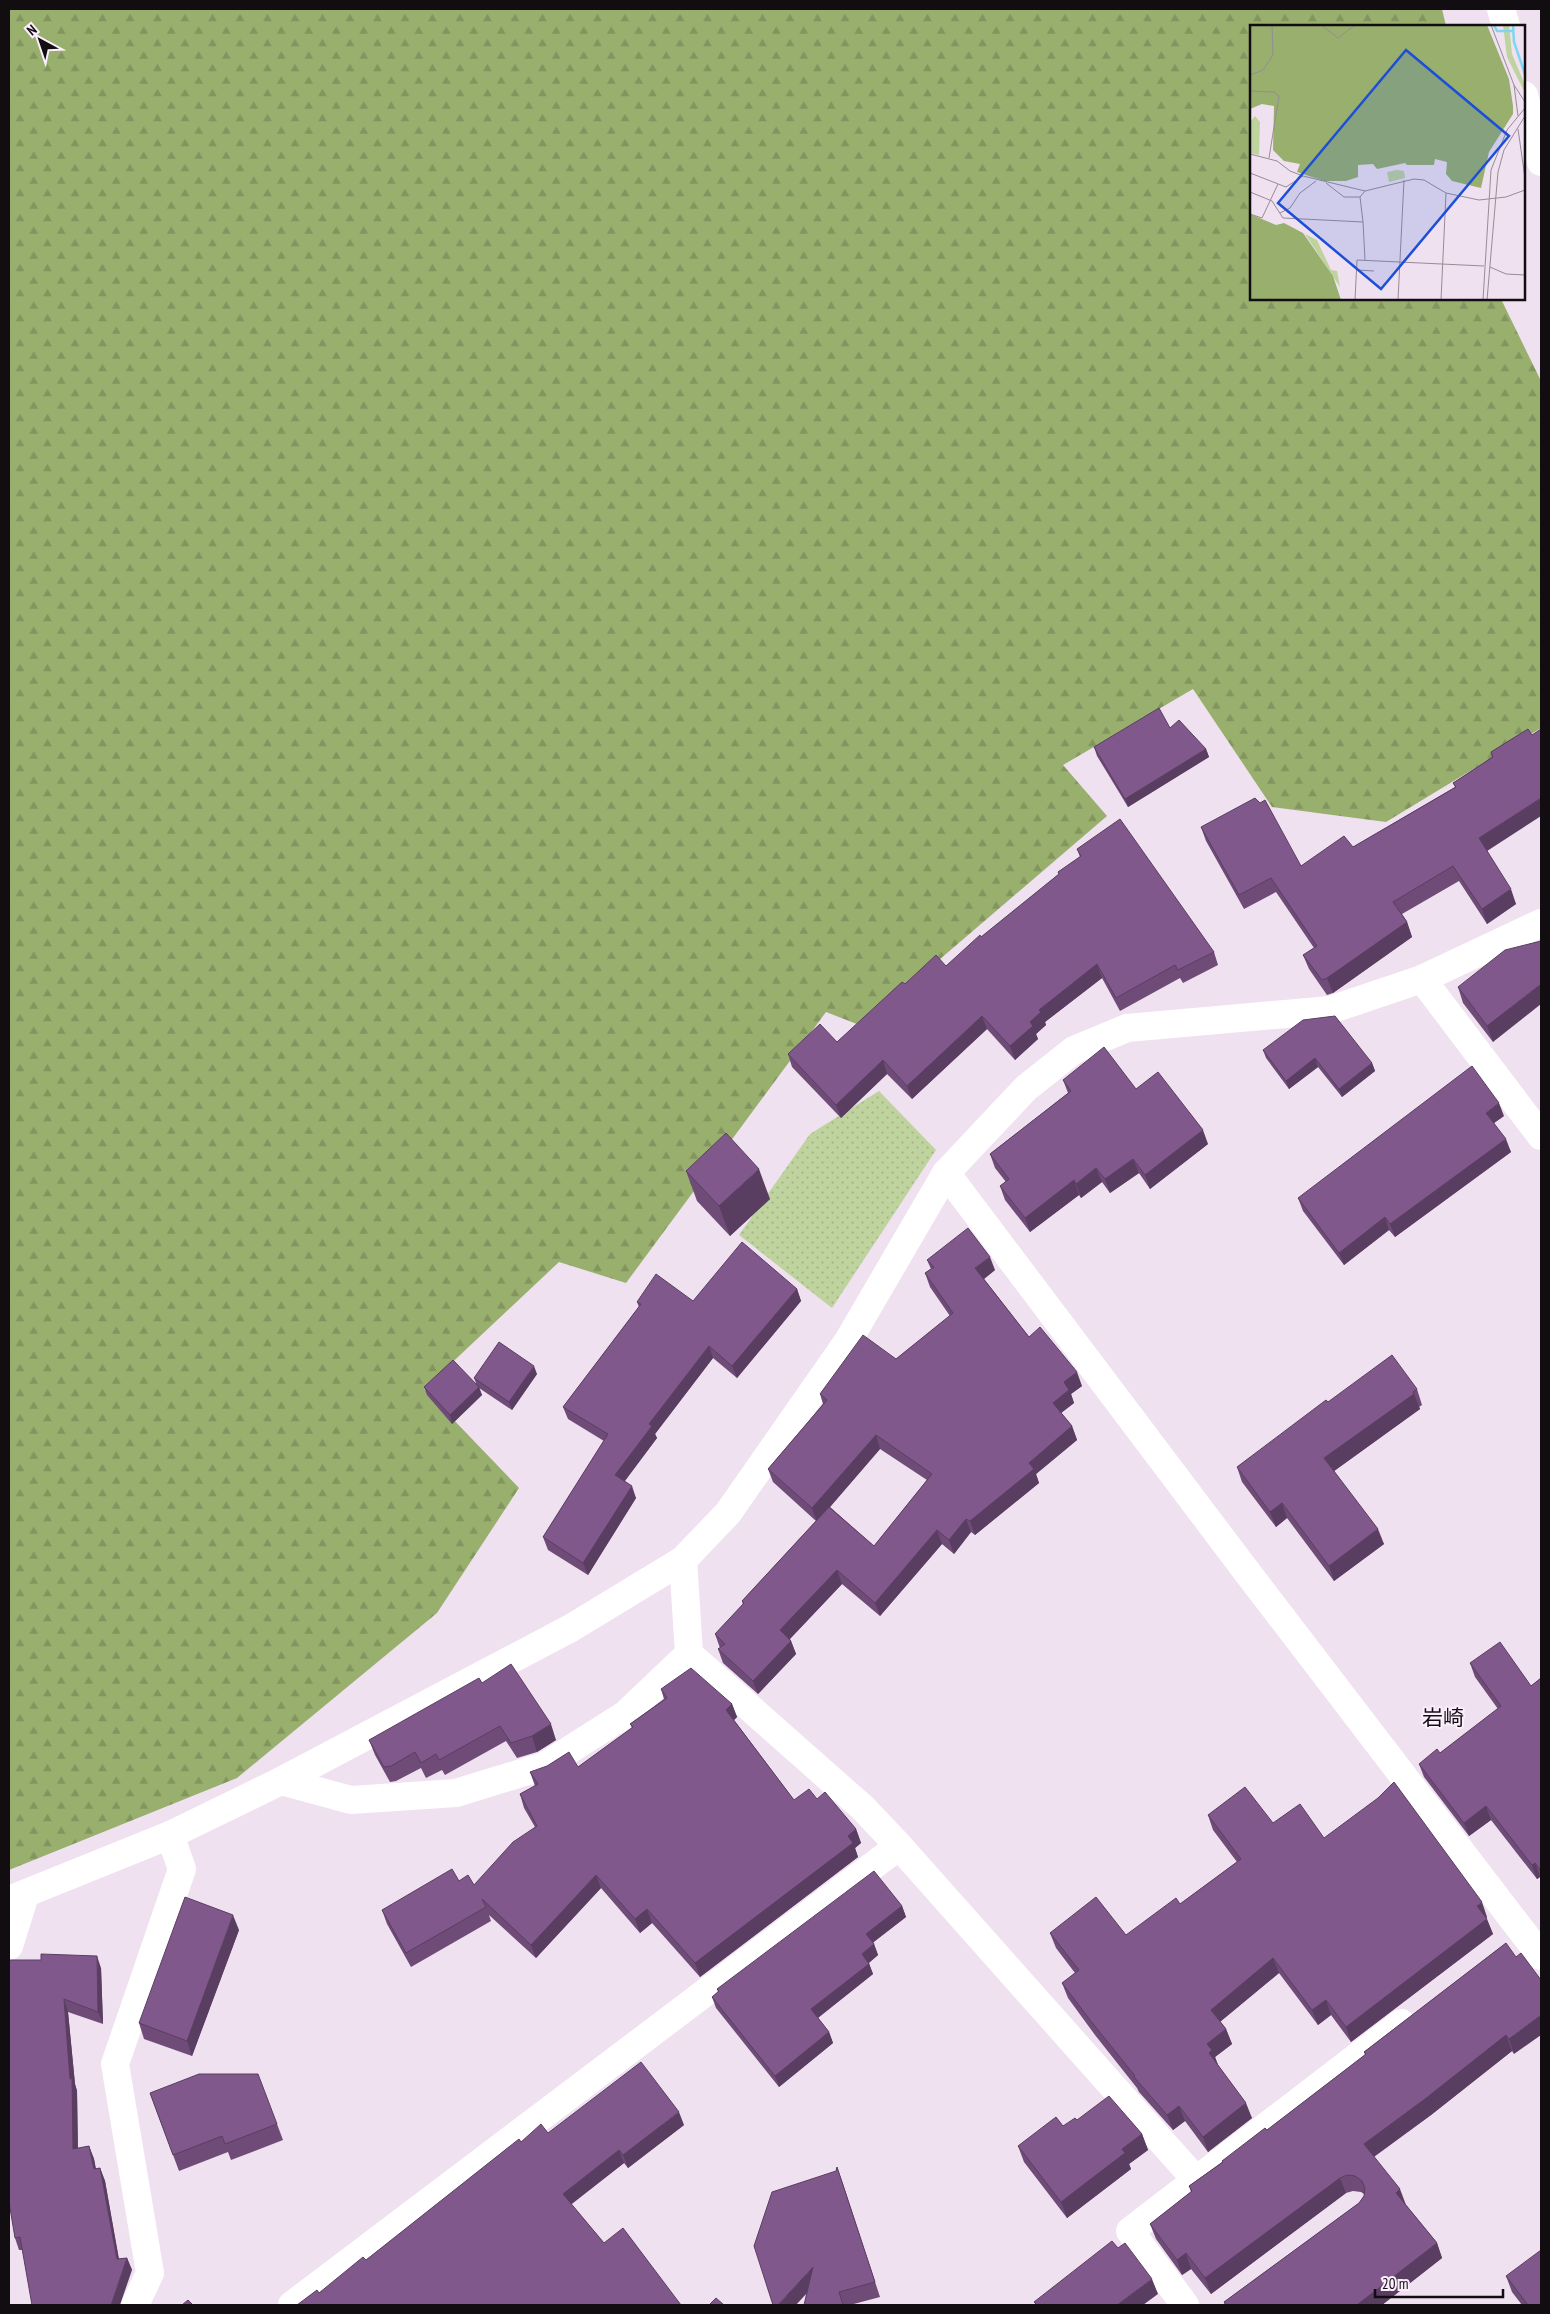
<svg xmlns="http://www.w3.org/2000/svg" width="1550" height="2314" viewBox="0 0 1550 2314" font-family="'PT Sans Narrow','Noto Sans JP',sans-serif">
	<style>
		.grass { fill: url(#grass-dots) }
		.forest { fill: url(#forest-firs) }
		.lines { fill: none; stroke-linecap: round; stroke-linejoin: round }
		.minor { stroke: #fff; stroke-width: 28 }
		.highway { stroke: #fff; stroke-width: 28 }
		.wall { fill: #6f4c78; fill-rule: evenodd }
		.shaded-wall { fill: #5a3e62 }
		.building { fill: #81588c; stroke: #5a3e62 }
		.labels { text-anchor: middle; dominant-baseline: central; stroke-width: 4; stroke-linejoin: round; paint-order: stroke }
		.quarter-label { font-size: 21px; fill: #110d11; stroke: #fceefd }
		.inset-river { fill: none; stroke: #7ed6f2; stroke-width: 2.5 }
		.inset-road { fill: none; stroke: #968c96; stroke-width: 1 }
		.view { fill: #1d4ed8; fill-opacity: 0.15; stroke: #1d4ed8; stroke-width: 2.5 }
		.inset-edge { fill: none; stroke: #110d11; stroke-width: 2.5 }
	</style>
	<defs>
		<pattern id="grass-dots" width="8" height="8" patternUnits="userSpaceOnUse" patternTransform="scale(1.25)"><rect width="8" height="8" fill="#bfd39e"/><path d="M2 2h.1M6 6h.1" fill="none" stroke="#a3b487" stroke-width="1.8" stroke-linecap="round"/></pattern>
		<pattern id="forest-firs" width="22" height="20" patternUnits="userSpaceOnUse" patternTransform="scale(1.25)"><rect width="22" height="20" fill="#98af6e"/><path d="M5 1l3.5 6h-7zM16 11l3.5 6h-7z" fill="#82955e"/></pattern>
	</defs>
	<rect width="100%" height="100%" fill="#efe1ef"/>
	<polygon class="grass" points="879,1091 936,1150 832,1308 739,1235 810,1134"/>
	<polygon class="forest" points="9,9 1442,9 1446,26 1251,26 1251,299 1501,299 1541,381 1541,728 1386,822 1272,807 1193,689 1063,765 1107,816 862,1026 826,1012 626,1283 559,1262 424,1389 519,1488 437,1613 237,1778 9,1870"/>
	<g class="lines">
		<g class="minor">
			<polyline points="1422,979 1541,1136"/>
			<polyline points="946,1173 1247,1572 1541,1956"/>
			<polyline points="689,1654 863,1808 899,1846"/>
			<polyline points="281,1781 351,1800 456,1793 544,1766 626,1714 689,1654 683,1560"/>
			<polyline points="9,1900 170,1835 281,1781 571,1628 683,1560 728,1513 848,1341 946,1173 1026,1088 1074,1050 1127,1028 1330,1010 1422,979 1541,923"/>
			<polyline points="9,1946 25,1895"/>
			<polyline points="135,2305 150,2273 115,2064 182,1869 170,1835"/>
			<polyline points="292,2305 899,1846 1196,2180"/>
			<polyline points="1185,2305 1130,2231 1401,2023"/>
		</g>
		<g class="highway">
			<polyline points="1501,9 1506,26"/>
			<polyline points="1524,95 1541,162"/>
		</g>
	</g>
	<g class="wall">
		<polygon points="1170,728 1206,749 1209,757 1128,807 1097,756 1094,747"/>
		<polygon points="1528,729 1487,851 1516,904 1487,924 1459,881 1402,914 1407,922 1412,937 1333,993 1327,995 1309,969 1303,955 1314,948 1276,892 1244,909 1206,841 1201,827 1301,866 1353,847 1455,787 1453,783 1492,757 1491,752"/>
		<polygon points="1077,849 1214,952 1218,965 1183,983 1180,978 1120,1011 1102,978 1045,1022 1046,1025 1036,1034 1038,1039 1015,1060 987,1029 912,1099 887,1074 841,1118 792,1067 788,1054 837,1042 905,984 946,966 1059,874 1058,872 1080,857"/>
		<polygon points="1541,941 1493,1042 1463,1003 1458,987"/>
		<polygon points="1263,1050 1372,1063 1375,1071 1342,1097 1318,1067 1289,1089 1266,1058"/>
		<polygon points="1063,1080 1136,1089 1208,1144 1150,1189 1139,1173 1110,1193 1102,1182 1081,1198 1079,1195 1030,1232 1005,1200 1000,1186 1006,1182 995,1168 990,1154 1068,1093"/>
		<polygon points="1504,1116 1494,1123 1511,1152 1395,1237 1389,1230 1344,1265 1303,1211 1298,1198"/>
		<polygon points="686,1171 770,1199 730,1236 697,1201"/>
		<path d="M927,1260L995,1270L984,1279L1029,1337L1082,1386L1071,1394L1074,1403L1061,1413L1072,1426L1077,1440L1036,1474L1039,1483L975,1535L971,1532L954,1554L942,1544L880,1616L842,1584L790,1639L791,1641L796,1654L758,1694L723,1663L718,1649L720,1648L715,1634L743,1605L742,1601L816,1521L773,1482L768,1469L823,1404L820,1394L896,1359L950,1316L930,1287L925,1273L931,1269ZM880,1449L927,1480L874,1546L830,1507Z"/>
		<polygon points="797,1289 801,1301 737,1378 713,1358 655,1434 657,1438 625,1481 636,1498 588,1575 548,1550 543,1537 604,1441 568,1419 563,1407 639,1307 637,1302 693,1301"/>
		<polygon points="537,1374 512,1410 479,1388 482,1395 452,1424 427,1395 424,1387 476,1383 474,1378"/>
		<polygon points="1417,1389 1422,1405 1419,1407 1420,1409 1334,1471 1384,1544 1334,1581 1287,1518 1276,1527 1242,1482 1237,1467 1328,1402"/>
		<polygon points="1470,1663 1531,1686 1541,1678 1541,1879 1540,1877 1537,1879 1491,1820 1469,1836 1424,1777 1419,1764 1440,1753 1498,1709 1475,1677"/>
		<polygon points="482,1683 556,1740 537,1752 517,1758 506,1741 445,1775 442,1770 426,1778 421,1768 396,1781 390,1782 375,1755 369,1740"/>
		<polygon points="661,1689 732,1704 737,1717 734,1720 794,1800 817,1799 856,1829 861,1843 855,1848 858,1857 700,1977 652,1923 640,1933 601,1888 536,1958 489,1915 491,1921 411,1967 387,1924 382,1910 459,1881 474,1885 535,1827 524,1808 520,1794 535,1786 530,1772 578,1767 632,1728 630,1724 664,1699"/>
		<polygon points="1208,1815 1273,1823 1324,1838 1487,1917 1486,1918 1493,1934 1351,2042 1331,2015 1318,2025 1279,1973 1220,2022 1226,2029 1232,2044 1215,2057 1218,2065 1252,2118 1208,2152 1185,2121 1173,2130 1139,2092 1137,2088 1095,2035 1068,1998 1062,1983 1075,1973 1056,1948 1050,1933 1126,1935 1180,1904 1237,1862 1213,1830"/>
		<polygon points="902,1906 906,1917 873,1942 874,1944 878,1955 869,1963 873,1974 818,2018 829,2032 833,2043 779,2087 716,2008 712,1997 718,1992 717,1989"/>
		<polygon points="239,1930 192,2056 144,2039 139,2023"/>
		<polygon points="1506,1943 1514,2054 1512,2051 1431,2115 1374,2157 1406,2205 1437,2243 1442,2258 1382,2305 1225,2305 1224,2302 1359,2203 1364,2196 1364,2194 1361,2192 1353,2191 1346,2193 1211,2294 1191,2269 1182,2275 1156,2239 1150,2224 1191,2192 1189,2186 1222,2162 1222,2161 1267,2130 1365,2055 1364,2052"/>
		<polygon points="9,1960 101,1968 103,2024 68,2012 75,2084 77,2091 78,2149 89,2146 94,2159 96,2169 100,2168 105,2181 119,2259 127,2258 132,2270 22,2250 19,2250 15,2238"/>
		<polygon points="150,2093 277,2124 283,2140 231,2160 228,2152 179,2171"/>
		<polygon points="1077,2120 1142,2134 1148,2150 1129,2164 1131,2169 1067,2218 1024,2162 1018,2146"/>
		<polygon points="684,2125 628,2168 624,2163 571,2204 604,2243 681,2305 319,2293 366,2260 521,2142 548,2133"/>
		<polygon points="837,2167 880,2297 850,2305 804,2305"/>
		<polygon points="1506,2276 1541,2305 1522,2305 1512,2292"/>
	</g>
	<g class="shaded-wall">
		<polygon points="1206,749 1209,757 1128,807 1125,799"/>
		<polygon points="1541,798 1541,816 1484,853 1479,838"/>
		<polygon points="1511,889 1516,904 1487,924 1482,909"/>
		<polygon points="1407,922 1412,937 1333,993 1327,978"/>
		<polygon points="1097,964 1102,978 1045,1022 1046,1025 1036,1034 1038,1039 1015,1060 1010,1046 1039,1010"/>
		<polygon points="1541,984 1541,1004 1493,1042 1487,1026"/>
		<polygon points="982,1016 987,1029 912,1099 907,1086"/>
		<polygon points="1315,1058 1318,1067 1289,1089 1286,1081"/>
		<polygon points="883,1060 887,1074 841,1118 836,1105"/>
		<polygon points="1372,1063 1375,1071 1342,1097 1339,1089"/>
		<polygon points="1499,1103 1504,1116 1491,1125 1486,1113"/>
		<polygon points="1203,1130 1208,1144 1150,1189 1145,1175"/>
		<polygon points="1506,1139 1511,1152 1395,1237 1390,1224"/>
		<polygon points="1133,1159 1139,1173 1110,1193 1105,1179"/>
		<polygon points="1096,1168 1102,1182 1081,1198 1076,1184"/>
		<polygon points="759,1169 770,1199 730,1236 719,1206"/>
		<polygon points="1074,1180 1079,1195 1030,1232 1025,1218"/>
		<polygon points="1385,1217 1389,1230 1344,1265 1339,1253"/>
		<polygon points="990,1257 995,1270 980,1282 975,1268"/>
		<polygon points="797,1289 801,1301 737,1378 732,1366"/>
		<polygon points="709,1346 713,1358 655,1434 657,1438 620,1487 615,1475 649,1424"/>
		<polygon points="534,1366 537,1374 512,1410 509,1402"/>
		<polygon points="1077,1372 1082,1386 1071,1394 1074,1403 1057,1416 1053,1403 1064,1382"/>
		<polygon points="479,1387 482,1395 452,1424 450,1415"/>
		<polygon points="1414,1394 1420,1409 1330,1474 1324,1458"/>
		<polygon points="1072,1426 1077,1440 1036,1474 1039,1483 975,1535 970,1521 1029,1463"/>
		<polygon points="876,1435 880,1449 817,1522 812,1508"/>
		<polygon points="632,1486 636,1498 588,1575 583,1563"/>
		<polygon points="1282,1503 1287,1518 1276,1527 1270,1512"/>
		<polygon points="966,1519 971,1532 954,1554 949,1540"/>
		<polygon points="1378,1529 1384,1544 1334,1581 1329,1566"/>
		<polygon points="937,1530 942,1544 880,1616 875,1603"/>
		<polygon points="837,1570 842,1584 785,1644 780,1630"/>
		<polygon points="791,1641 796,1654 758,1694 753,1681"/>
		<polygon points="732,1704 737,1717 731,1723 726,1710"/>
		<polygon points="551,1724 556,1740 537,1752 532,1736"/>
		<polygon points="1486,1806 1491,1820 1469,1836 1464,1823"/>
		<polygon points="856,1829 861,1843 855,1848 858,1857 700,1977 695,1963"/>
		<polygon points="1535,1863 1540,1877 1537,1879 1532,1865"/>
		<polygon points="596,1875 601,1888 536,1958 531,1945"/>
		<polygon points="1482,1902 1487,1917 1483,1921 1477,1906"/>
		<polygon points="902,1906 906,1917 870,1945 866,1934"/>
		<polygon points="647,1909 652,1923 640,1933 635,1919"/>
		<polygon points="233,1915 239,1930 192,2056 187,2041"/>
		<polygon points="1487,1919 1493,1934 1351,2042 1346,2027"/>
		<polygon points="874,1944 878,1955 866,1965 862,1954"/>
		<polygon points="97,1956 101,1968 103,2024 98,2012"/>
		<polygon points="1273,1958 1279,1973 1216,2025 1211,2010"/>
		<polygon points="869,1964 873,1974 815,2020 811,2009"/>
		<polygon points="64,1999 68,2012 75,2084 77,2091 78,2162 73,2149 70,2079"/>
		<polygon points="1326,2000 1331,2015 1318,2025 1312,2010"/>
		<polygon points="1541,2015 1541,2035 1514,2054 1509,2039"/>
		<polygon points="1226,2029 1232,2044 1215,2057 1218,2065 1209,2053 1207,2044"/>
		<polygon points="829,2032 833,2043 779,2087 775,2076"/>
		<polygon points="1506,2035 1512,2051 1431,2115 1369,2160 1364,2144"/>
		<polygon points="1246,2103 1252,2118 1208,2152 1203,2137"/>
		<polygon points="1179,2106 1185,2121 1173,2130 1167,2115"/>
		<polygon points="679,2112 684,2125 628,2168 623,2155"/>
		<polygon points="1142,2134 1148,2150 1129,2164 1131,2169 1067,2218 1061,2202 1122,2149"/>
		<polygon points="89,2146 94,2159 98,2182 94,2169"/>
		<polygon points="619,2150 624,2163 568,2207 563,2194"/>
		<polygon points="837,2167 842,2181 880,2297 875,2282"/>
		<polygon points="100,2168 105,2181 121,2272 117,2259"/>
		<polygon points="1340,2178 1346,2193 1211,2294 1205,2278"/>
		<polygon points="1400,2189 1406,2205 1396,2193"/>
		<polygon points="1437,2243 1442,2258 1382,2305 1357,2305"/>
		<polygon points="1186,2253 1191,2269 1182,2275 1177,2260"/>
		<polygon points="127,2258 132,2270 120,2305 111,2305"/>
		<polygon points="813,2267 818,2281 796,2305 778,2305"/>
		<polygon points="1152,2279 1158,2294 1143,2305 1117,2305"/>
	</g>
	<g class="building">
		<polygon points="1159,708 1170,728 1179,720 1206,749 1125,799 1094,747"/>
		<polygon points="1528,729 1532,735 1541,729 1541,798 1479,838 1511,889 1482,909 1453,866 1393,902 1407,922 1327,978 1322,980 1303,955 1317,946 1271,878 1239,895 1201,827 1255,798 1260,803 1265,800 1301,866 1344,836 1353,847 1456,787 1453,783 1493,757 1491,752"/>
		<polygon points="1120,819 1214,952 1178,970 1175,965 1116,998 1097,964 1039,1010 1041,1012 1030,1022 1033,1026 1010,1046 982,1016 907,1086 883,1060 836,1105 788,1054 820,1024 837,1042 902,982 905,984 936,955 946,966 980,935 981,937 1059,874 1058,872 1081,856 1077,849"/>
		<polygon points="1541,941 1541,984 1487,1026 1458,987 1505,950"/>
		<polygon points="1335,1016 1372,1063 1339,1089 1315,1058 1286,1081 1263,1050 1303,1020"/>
		<polygon points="1104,1047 1136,1089 1158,1072 1203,1130 1145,1175 1133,1159 1105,1179 1096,1168 1076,1184 1074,1180 1025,1218 1000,1186 1009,1179 990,1154 1071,1091 1063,1080"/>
		<polygon points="1472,1066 1499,1103 1486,1113 1506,1139 1390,1224 1385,1217 1339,1253 1298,1198"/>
		<polygon points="726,1133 759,1169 719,1206 686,1171"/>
		<polygon points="968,1228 990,1257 975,1268 1029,1337 1040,1327 1077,1372 1064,1382 1069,1390 1053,1403 1072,1426 1029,1463 1034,1469 970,1521 966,1519 949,1540 937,1530 875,1603 837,1570 780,1630 791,1641 753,1681 718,1649 725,1644 715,1634 744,1603 742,1601 829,1507 874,1546 932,1474 876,1435 812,1508 768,1469 827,1400 820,1394 863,1335 896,1359 953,1313 925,1273 934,1267 927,1260"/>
		<polygon points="742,1242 797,1289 732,1366 709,1346 649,1424 652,1426 615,1475 632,1486 583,1563 543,1537 608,1434 563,1407 641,1304 637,1302 656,1274 693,1301"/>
		<polygon points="499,1342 534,1366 509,1402 474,1378"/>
		<polygon points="1392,1355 1417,1389 1413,1392 1414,1394 1324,1458 1378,1529 1329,1566 1282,1503 1270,1512 1237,1467 1326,1400 1328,1402"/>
		<polygon points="453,1360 479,1387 450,1415 424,1387"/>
		<polygon points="1500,1642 1531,1686 1541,1678 1541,1871 1535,1863 1532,1865 1486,1806 1464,1823 1419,1764 1437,1749 1440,1753 1501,1706 1470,1663"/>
		<polygon points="511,1664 551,1724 532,1736 511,1743 500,1726 439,1760 436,1754 421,1763 415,1752 391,1766 384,1767 369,1740 479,1678 482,1683"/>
		<polygon points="691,1668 732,1704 726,1710 794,1800 809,1789 817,1799 825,1792 856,1829 848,1836 853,1843 695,1963 647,1909 635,1919 596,1875 531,1945 482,1899 486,1907 406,1953 382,1910 452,1869 459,1881 468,1875 474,1885 513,1842 537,1826 520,1794 538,1784 530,1772 547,1766 569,1752 578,1767 633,1727 630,1724 667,1698 661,1689"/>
		<polygon points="1394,1782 1482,1902 1477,1906 1487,1919 1346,2027 1326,2000 1312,2010 1273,1958 1211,2010 1226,2029 1207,2044 1212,2050 1209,2053 1246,2103 1203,2137 1179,2106 1167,2115 1134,2077 1135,2076 1090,2020 1062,1983 1079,1970 1050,1933 1096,1897 1126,1935 1176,1898 1180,1904 1241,1859 1208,1815 1245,1787 1273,1823 1300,1804 1324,1838 1378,1798"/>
		<polygon points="874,1871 902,1906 866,1934 874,1944 862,1954 869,1964 811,2009 829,2032 775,2076 712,1997 719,1991 717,1989"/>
		<polygon points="185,1897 233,1915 187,2041 139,2023"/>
		<polygon points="1506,1943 1516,1957 1521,1953 1541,1980 1541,2015 1509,2039 1506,2035 1425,2099 1364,2144 1400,2189 1396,2193 1437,2243 1357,2305 1226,2305 1224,2302 1359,2203 1364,2196 1365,2188 1362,2181 1355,2176 1347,2175 1340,2178 1205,2278 1186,2253 1177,2260 1150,2224 1192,2191 1189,2186 1223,2162 1222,2161 1265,2128 1267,2130 1366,2054 1364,2052"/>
		<polygon points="41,1954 97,1956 98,2012 64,1999 70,2079 72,2078 73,2149 89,2146 94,2169 100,2168 117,2259 127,2258 111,2305 32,2305 20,2237 15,2238 9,2202 9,1960 41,1960"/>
		<polygon points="641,2062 679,2112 623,2155 619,2150 563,2194 604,2243 623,2228 681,2305 297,2305 317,2290 319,2293 363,2257 366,2260 519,2139 521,2142 541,2124 548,2133"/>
		<polygon points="199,2074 258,2074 277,2124 225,2144 222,2136 173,2155 150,2093"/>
		<polygon points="1109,2096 1142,2134 1122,2149 1125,2153 1061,2202 1018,2146 1056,2117 1063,2126 1075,2118 1077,2120"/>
		<polygon points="837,2167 875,2282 839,2292 843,2305 804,2305 813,2267 778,2305 773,2305 754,2246 772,2192 836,2171"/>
		<polygon points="1112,2241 1118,2248 1125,2243 1152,2279 1117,2305 1037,2305 1034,2302"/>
		<polygon points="1541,2250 1541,2305 1528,2305 1506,2276"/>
		<polygon points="716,2298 724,2305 709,2305"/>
		<polygon points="188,2300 193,2305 182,2305"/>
	</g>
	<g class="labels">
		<g class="quarter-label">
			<text x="1443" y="1717">岩崎</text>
		</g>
	</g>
	<g transform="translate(1250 25)">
		<rect width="275" height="275" fill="#efe1ef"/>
		<path d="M253,0H259L262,29L275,60V68L257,32ZM5,91L10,97L9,130L0,128V97ZM147,145L154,146L155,153L139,157L137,147ZM55,209L67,215L81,245L87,246L90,262Z" fill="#bfd39e"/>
		<path d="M0,0H237L259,54L263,81V89L239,127L231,163L202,156L196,149L197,137L185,134L184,140H157L155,138L127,144L123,139L108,140V152L96,156H74L47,147L50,139L34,136L23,125L24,81L12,79L0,84ZM0,189L26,200L34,198L53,208L83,251L91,275H0Z" fill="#98af6e"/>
		<path class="inset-river" d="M244,0L247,6H263M263,0L264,17L275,49"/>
		<path class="inset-road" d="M71,0L88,13L105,0M241,0L264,60L275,77M0,50L13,45L23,30L22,0M264,60L268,91M0,66L24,67L29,71L19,133M268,104L275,153M0,129L27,136L40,146L53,151L115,166L164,154L174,155L196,168L229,175L256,172L275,165M0,148L36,162L53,151M76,158L94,172H110L115,166M0,167L22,176L33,193L113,197L115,235M110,172L113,197M30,188L40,183L50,168L66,156M0,189L12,193L28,159M240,242L256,249L275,250M107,245L124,246M105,275L107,235L234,241M148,275L154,155M191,275L196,168M233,275L241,145L257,105L275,83M237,275L248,147L254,125L275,91"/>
		<path class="view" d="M156,25L259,111L131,264L28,178Z"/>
		<rect width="275" height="275" class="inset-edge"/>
	</g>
	<rect width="1550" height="2314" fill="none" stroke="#110d11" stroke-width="20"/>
	<g transform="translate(40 40) rotate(320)" stroke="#fceefd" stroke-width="4" paint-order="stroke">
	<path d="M0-4L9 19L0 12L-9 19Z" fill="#110d11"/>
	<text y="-8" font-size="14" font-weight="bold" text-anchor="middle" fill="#110d11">N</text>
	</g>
	<path d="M1375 2289v8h128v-8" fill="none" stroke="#110d11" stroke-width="2.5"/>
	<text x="1382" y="2289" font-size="15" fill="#110d11" stroke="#fceefd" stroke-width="4" paint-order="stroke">20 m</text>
</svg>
